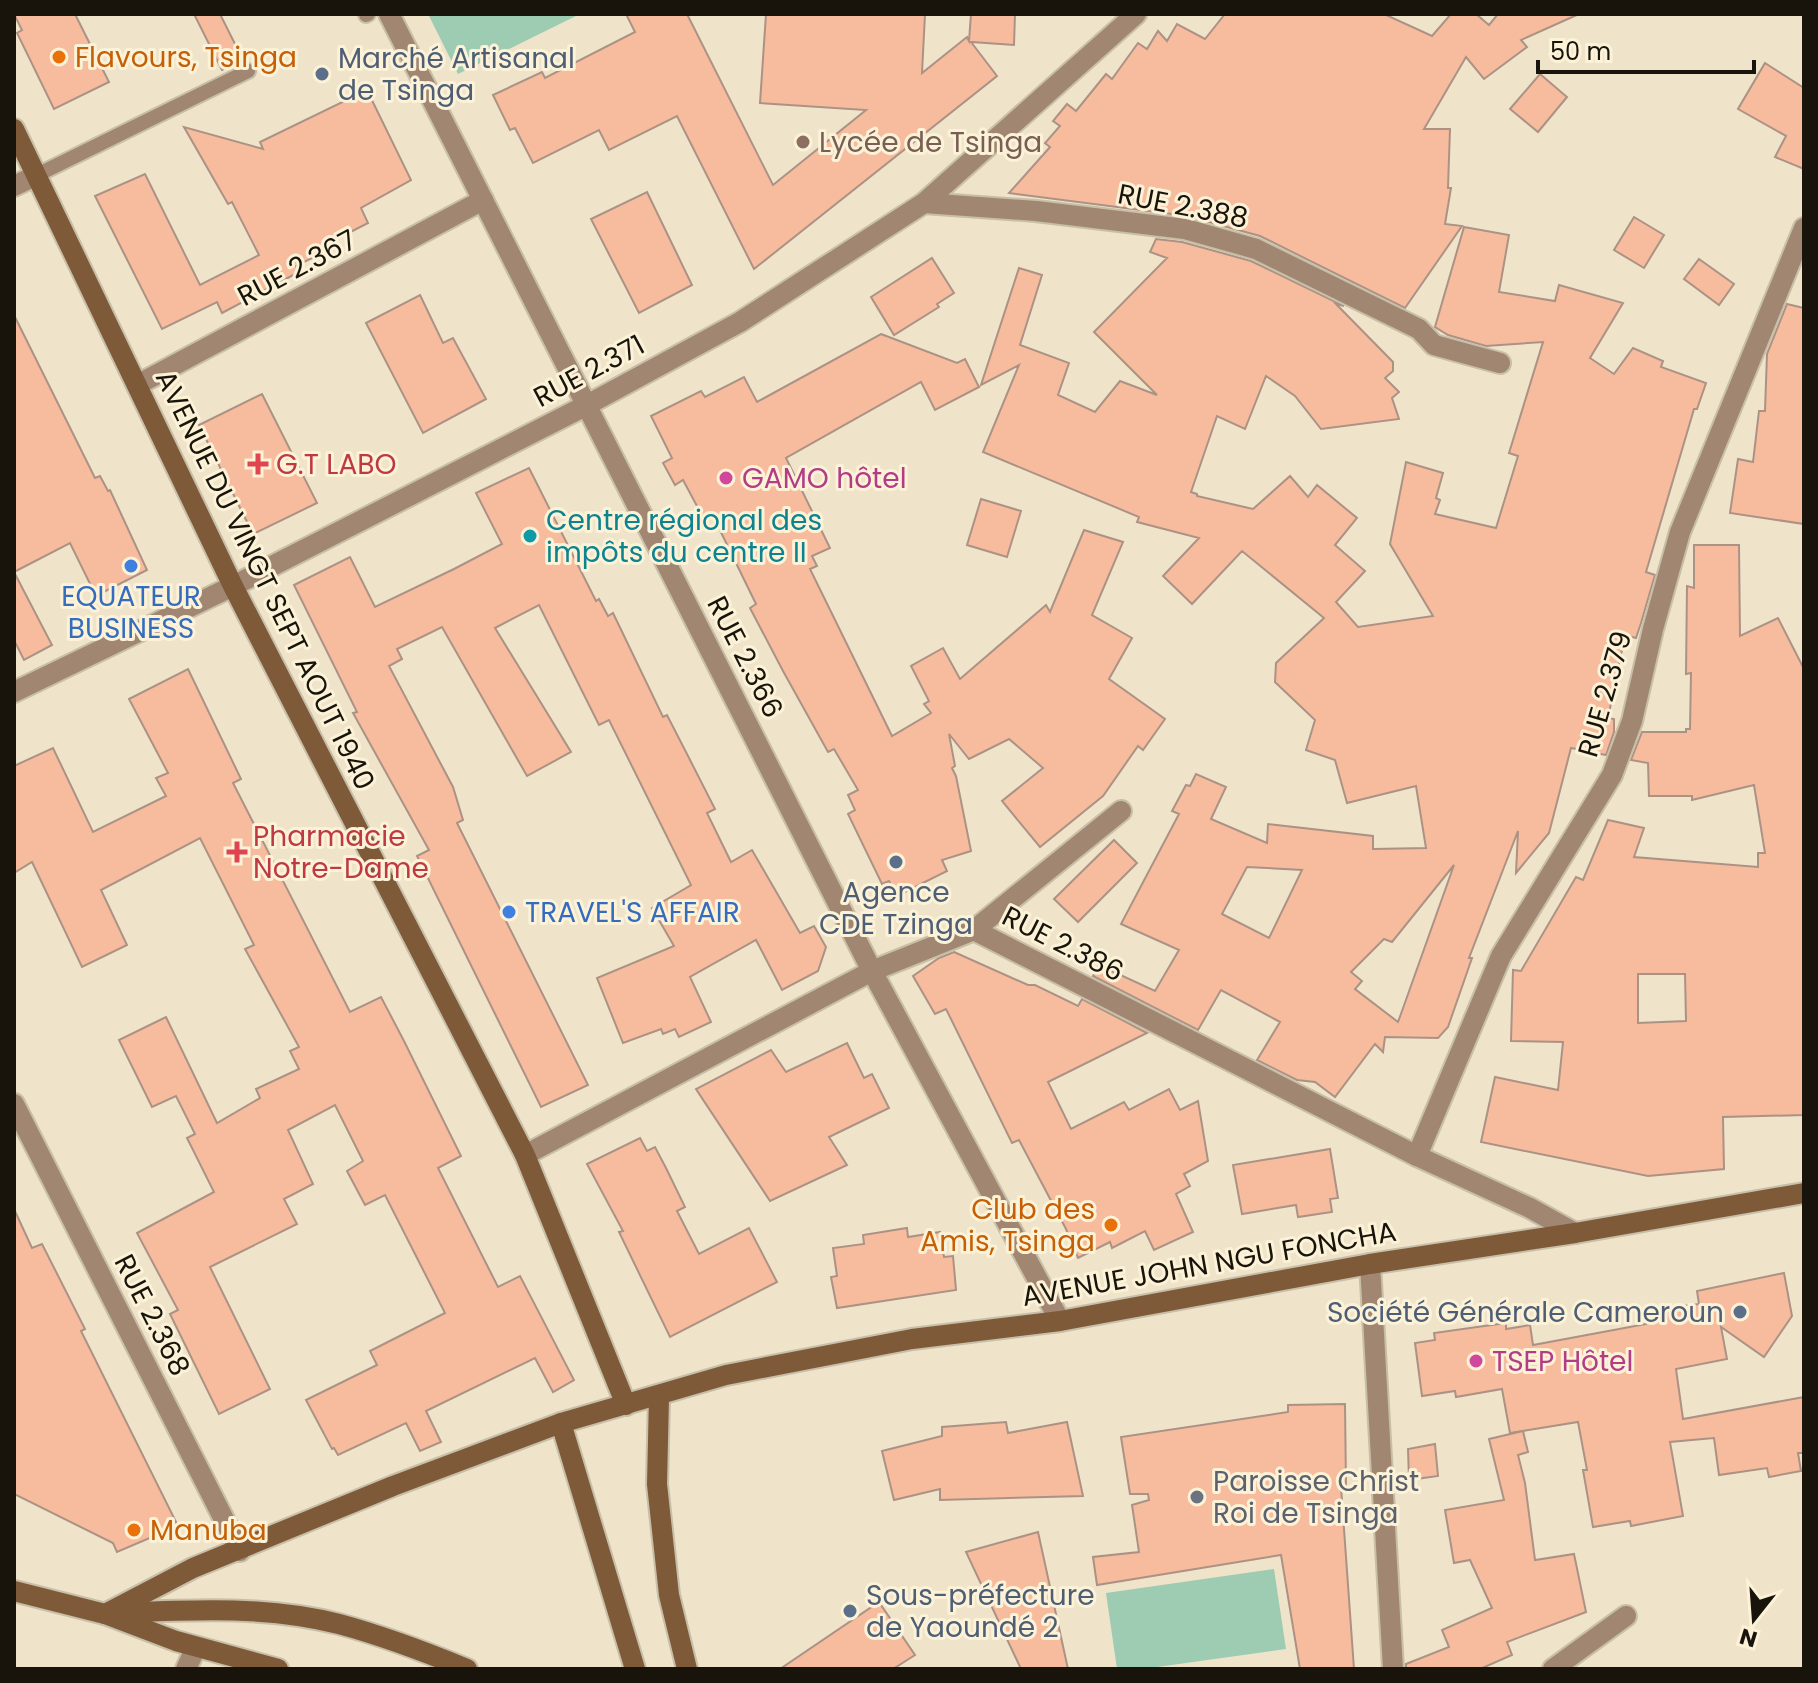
<svg xmlns="http://www.w3.org/2000/svg" width="1818" height="1683" viewBox="0 0 1818 1683" font-family="Poppins,sans-serif">
	<style>
		.green { fill: #9dccb2 }
		.building { fill: #f6bc9d; stroke: #ac9285; stroke-width: 2; fill-rule: evenodd }
		.lines { fill: none; stroke-linecap: round; stroke-linejoin: round }
		.service-casing { stroke: #c8bfa8; stroke-width: 18 }
		.minor-casing { stroke: #c8bfa8; stroke-width: 24 }
		.secondary-casing { stroke: #c8bfa8; stroke-width: 24 }
		.service { stroke: #a18771; stroke-width: 14 }
		.minor { stroke: #a18771; stroke-width: 20 }
		.secondary { stroke: #7e5a39; stroke-width: 20 }
		.food-dot { fill: #e8710a; stroke: #fcf2d7; stroke-width: 3 }
		.service-dot { fill: #5c6f8a; stroke: #fcf2d7; stroke-width: 3 }
		.education-dot { fill: #8d6e63; stroke: #fcf2d7; stroke-width: 3 }
		.health-dot { fill: #e0444e; stroke: #fcf2d7; stroke-width: 3 }
		.hotel-dot { fill: #d1479c; stroke: #fcf2d7; stroke-width: 3 }
		.culture-dot { fill: #0f9aa8; stroke: #fcf2d7; stroke-width: 3 }
		.shop-dot { fill: #3f7fe0; stroke: #fcf2d7; stroke-width: 3 }
		.worship-dot { fill: #6b7280; stroke: #fcf2d7; stroke-width: 3 }
		.labels { text-anchor: middle; dominant-baseline: central; stroke-width: 6; stroke-linejoin: round; paint-order: stroke }
		.food-label { font-size: 28px; fill: #c56008; stroke: #fcf2d7; text-anchor: start }
		.service-label { font-size: 28px; fill: #4e5e75; stroke: #fcf2d7; text-anchor: start }
		.education-label { font-size: 28px; fill: #785e54; stroke: #fcf2d7; text-anchor: start }
		.street-label { font-size: 28px; fill: #18140b; stroke: #fcf2d7 }
		.health-label { font-size: 28px; fill: #be3a42; stroke: #fcf2d7; text-anchor: start }
		.hotel-label { font-size: 28px; fill: #b23c85; stroke: #fcf2d7; text-anchor: start }
		.culture-label { font-size: 28px; fill: #0d838f; stroke: #fcf2d7; text-anchor: start }
		.shop-label { font-size: 28px; fill: #366cbe; stroke: #fcf2d7 }
		.worship-label { font-size: 28px; fill: #5b616d; stroke: #fcf2d7; text-anchor: start }
	</style>
	<rect width="100%" height="100%" fill="#efe4ca"/>
	<g class="green">
		<polygon points="428,14 580,14 458,74"/>
		<polygon points="1274,1569 1286,1649 1143,1669 1117,1669 1106,1593"/>
	</g>
	<g class="building">
		<polygon points="14,14 75,14 109,82 54,109 17,33 22,30"/>
		<polygon points="194,14 220,14 243,60 222,70"/>
		<polygon points="626,14 687,14 773,185 866,110 760,103 766,14 925,14 922,73 967,37 969,41 971,14 1015,14 1014,45 971,42 997,76 754,269 677,116 609,150 599,130 533,163 515,128 510,130 493,95 542,72 545,78 635,32"/>
		<polygon points="1225,14 1384,14 1432,36 1451,14 1476,14 1489,25 1498,14 1579,14 1521,40 1527,47 1484,79 1466,57 1424,129 1450,129 1448,188 1451,188 1445,224 1462,226 1405,308 1260,236 1187,216 1009,193 1050,147 1045,143 1060,126 1053,121 1067,104 1076,111 1106,74 1112,79 1138,43 1147,49 1158,31 1167,41 1177,24 1205,39"/>
		<polygon points="1765,63 1804,88 1804,169 1775,157 1786,136 1738,109"/>
		<polygon points="1540,74 1567,97 1538,132 1510,109"/>
		<polygon points="367,90 411,180 361,208 368,223 333,241 336,246 296,266 299,272 222,313 217,302 162,329 95,196 145,174 200,285 259,255 232,202 228,204 184,127 263,149 260,142"/>
		<polygon points="647,192 692,285 639,313 591,219"/>
		<polygon points="1634,217 1664,235 1644,268 1614,250"/>
		<path d="M1464,227L1509,235L1499,292L1555,301L1559,285L1623,303L1590,358L1614,374L1633,348L1663,361L1661,367L1706,383L1697,409H1694L1646,572L1655,575L1641,623L1636,638L1625,635L1608,718L1614,719V732L1606,755L1571,748L1549,833L1516,873L1518,831L1469,958H1472L1448,1027L1438,1038L1385,1037L1383,1052L1375,1044L1335,1097L1315,1082L1297,1080L1257,1060L1280,1022L1221,990L1198,1030L1093,976L1099,965L1155,991L1179,950L1121,924L1179,814L1172,811L1186,785L1190,786L1196,774L1226,787L1211,819L1267,843L1268,824L1373,836V849L1426,848L1416,786L1347,803L1335,760L1306,750L1315,720L1275,682L1276,663L1324,618L1242,551L1192,604L1163,576L1199,538L1137,522L1139,517L983,452L1019,365L981,385L1019,268L1042,275L1020,345L1069,363L1058,395L1095,412L1120,381L1157,395L1094,332L1167,258L1150,252L1156,239L1182,242L1251,261L1344,306L1336,304L1393,362V371L1385,378L1399,392L1392,398L1399,419L1321,429L1295,396L1266,376L1245,429L1217,416L1191,492L1197,494V496L1253,509L1290,476L1308,497L1317,485L1357,518L1335,545L1365,571L1336,602L1358,627L1433,616L1390,544L1406,462L1443,473L1436,498L1440,500L1435,514L1496,528L1518,456L1509,453L1543,342L1486,346L1448,335L1435,327ZM1454,865L1402,1011L1398,1022L1355,989L1362,981L1351,972L1384,939L1392,942ZM1247,867L1302,870L1269,938L1222,914Z"/>
		<polygon points="932,258 954,293 937,304 939,307 894,335 871,297"/>
		<polygon points="1699,259 1734,284 1719,305 1684,279"/>
		<polygon points="420,295 443,343 453,338 486,399 423,433 366,323"/>
		<polygon points="1787,304 1804,308 1804,524 1730,513 1738,459 1753,462 1759,411 1765,411 1767,354"/>
		<polygon points="14,315 95,478 100,476 108,491 110,490 147,570 96,596 70,543 14,572"/>
		<polygon points="881,334 957,363 965,359 979,387 935,410 921,382 786,458 830,548 812,556 817,566 810,569 892,736 931,713 924,704 929,701 911,666 943,648 960,679 1046,605 1050,612 1084,530 1123,542 1092,615 1132,638 1109,679 1165,719 1143,750 1138,746 1103,796 1040,847 1002,801 1043,768 1009,739 969,759 949,734 955,766 952,768 956,776 971,851 942,860 947,871 897,896 889,881 882,884 848,814 855,810 848,795 858,790 834,749 828,752 783,671 750,608 756,604 713,516 705,521 683,480 675,485 663,463 672,458 651,416 701,391 705,397 744,377 757,402"/>
		<polygon points="262,394 317,503 253,534 199,425"/>
		<polygon points="529,468 596,601 599,599 608,616 613,613 663,717 667,715 687,754 715,809 707,813 731,862 752,850 800,933 814,926 826,947 818,971 782,990 756,940 690,977 711,1022 679,1037 675,1029 663,1034 661,1029 623,1043 597,978 674,946 652,908 691,885 609,720 599,725 539,605 495,628 571,752 527,776 442,627 397,649 402,659 389,666 453,787 463,820 457,823 588,1085 541,1107 417,856 429,850 353,713 357,712 294,585 350,557 375,607 454,569 502,544 476,493"/>
		<polygon points="981,499 1021,511 1007,557 967,545"/>
		<path d="M1694,545H1739L1740,636L1778,618L1804,669V1115L1723,1117L1724,1169L1648,1176L1481,1142L1495,1077L1558,1090L1563,1042L1511,1041L1513,970L1521,971L1576,877L1583,880L1608,820L1644,828L1634,857L1758,867V853H1765L1754,785L1692,800V796H1649L1648,763L1631,760L1642,732H1686V729H1690L1691,673L1686,674L1687,586L1694,588ZM1638,974H1685L1686,1021L1638,1023Z"/>
		<polygon points="14,572 52,645 24,660 14,640"/>
		<polygon points="188,669 241,779 233,783 350,1012 381,997 404,1041 461,1156 438,1168 498,1287 520,1276 574,1380 553,1392 535,1358 426,1411 441,1442 420,1451 406,1423 338,1455 334,1448 332,1449 306,1400 377,1365 370,1351 445,1313 385,1195 365,1205 347,1171 363,1161 335,1105 288,1130 313,1184 284,1199 297,1224 210,1267 270,1389 219,1414 170,1314 178,1310 137,1233 214,1192 187,1138 195,1134 176,1096 152,1107 119,1040 166,1017 217,1123 260,1098 256,1089 299,1069 290,1051 299,1047 245,949 254,945 200,838 101,890 127,945 82,967 32,862 14,873 14,766 53,748 93,832 166,796 156,778 168,773 129,699"/>
		<polygon points="1114,840 1137,863 1078,922 1054,899"/>
		<polygon points="954,952 1028,985 1035,985 1078,1006 1082,999 1147,1033 1048,1082 1071,1129 1124,1102 1129,1110 1169,1089 1180,1110 1198,1101 1208,1161 1184,1174 1190,1186 1176,1194 1193,1232 1154,1250 1145,1231 1112,1248 1110,1242 1078,1258 1066,1229 1019,1140 1012,1143 946,1009 935,1014 913,976 939,958"/>
		<polygon points="847,1043 864,1078 872,1074 889,1108 829,1137 847,1165 770,1201 696,1089 771,1050 786,1072"/>
		<polygon points="640,1138 647,1151 655,1147 666,1168 685,1207 677,1211 699,1254 749,1228 777,1282 670,1337 619,1232 623,1231 587,1164"/>
		<polygon points="1330,1149 1338,1198 1330,1199 1332,1212 1298,1217 1296,1205 1242,1214 1233,1165"/>
		<polygon points="14,1209 32,1248 42,1244 85,1329 81,1331 178,1526 117,1552 113,1543 14,1494"/>
		<polygon points="907,1228 908,1237 940,1232 944,1257 953,1256 956,1290 837,1308 831,1277 837,1276 833,1248 864,1244 863,1235"/>
		<polygon points="1784,1273 1792,1316 1764,1357 1721,1327 1727,1359 1676,1369 1683,1419 1804,1397 1804,1453 1798,1453 1801,1471 1769,1477 1767,1468 1719,1475 1714,1438 1670,1442 1683,1516 1631,1526 1630,1521 1593,1527 1583,1470 1587,1470 1578,1422 1510,1433 1502,1389 1456,1397 1455,1391 1422,1396 1415,1343 1435,1340 1434,1333 1506,1323 1506,1329 1530,1325 1533,1345 1646,1324 1644,1311 1699,1304 1697,1291"/>
		<polygon points="1345,1404 1346,1487 1341,1487 1354,1669 1300,1669 1281,1555 1097,1585 1093,1557 1139,1552 1132,1505 1149,1500 1148,1494 1130,1494 1121,1437 1288,1412 1288,1405"/>
		<polygon points="1006,1422 1008,1433 1067,1422 1083,1496 940,1500 940,1489 894,1500 882,1451 942,1436 942,1427"/>
		<polygon points="1523,1431 1528,1452 1518,1455 1525,1483 1535,1560 1574,1554 1586,1612 1507,1642 1512,1655 1480,1669 1406,1669 1406,1664 1449,1647 1442,1630 1492,1608 1470,1560 1454,1563 1445,1510 1504,1500 1489,1439"/>
		<polygon points="1435,1444 1438,1476 1409,1480 1408,1449"/>
		<polygon points="1038,1532 1068,1669 1021,1669 966,1552"/>
		<polygon points="879,1602 915,1655 893,1669 780,1669"/>
	</g>
	<g class="lines">
		<g class="service-casing">
			<g id="service">
				<polyline points="366,15 368,14"/>
				<polyline points="37,175 248,71"/>
			</g>
		</g>
		<g class="minor-casing">
			<g id="minor">
				<polyline points="389,14 872,971 1060,1321"/>
				<polyline points="14,186 37,175"/>
				<polyline points="924,203 1036,211 1185,229 1256,249 1419,329 1434,345 1500,363"/>
				<polyline points="137,385 483,200"/>
				<polyline points="14,692 233,586 587,405 740,322 924,203 1136,14"/>
				<polyline points="974,930 1417,1156 1530,1208 1575,1233"/>
				<polyline points="14,1104 240,1551"/>
				<polyline points="525,1155 872,971 974,930 1121,811"/>
				<polyline points="1417,1156 1501,956 1612,775 1632,721 1653,629 1680,532 1804,228"/>
				<polyline points="1370,1264 1393,1669"/>
				<polyline points="186,1669 196,1647"/>
				<polyline points="1553,1669 1626,1616"/>
			</g>
		</g>
		<g class="secondary-casing">
			<g id="secondary">
				<polyline points="14,129 233,586 525,1155 626,1405"/>
				<polyline points="659,1397 657,1484 669,1595 687,1669"/>
				<polyline points="561,1423 635,1669"/>
				<polyline points="14,1591 105,1614 176,1641 278,1669"/>
				<path d="M112,1613C187,1610 265,1605 339,1624C380,1635 428,1653 467,1669"/>
				<polyline points="105,1614 193,1568 393,1486 561,1423 726,1375 912,1339 1060,1321 1370,1264 1575,1233 1804,1193"/>
			</g>
		</g>
		<use href="#service" class="service"/>
		<use href="#minor" class="minor"/>
		<use href="#secondary" class="secondary"/>
	</g>
	<g class="food-dot">
		<circle cx="59" cy="57" r="8"/>
		<circle cx="1111" cy="1225" r="8"/>
		<circle cx="134" cy="1530" r="8"/>
	</g>
	<g class="service-dot">
		<circle cx="322" cy="74" r="8"/>
		<circle cx="896" cy="862" r="8"/>
		<circle cx="1740" cy="1312" r="8"/>
		<circle cx="850" cy="1611" r="8"/>
	</g>
	<circle class="education-dot" cx="803" cy="142" r="8"/>
	<g class="health-dot">
		<path d="M254 452h8v8h8v8h-8v8h-8v-8h-8v-8h8z"/>
		<path d="M233 840h8v8h8v8h-8v8h-8v-8h-8v-8h8z"/>
	</g>
	<g class="hotel-dot">
		<circle cx="726" cy="478" r="8"/>
		<circle cx="1476" cy="1361" r="8"/>
	</g>
	<circle class="culture-dot" cx="530" cy="536" r="8"/>
	<g class="shop-dot">
		<circle cx="131" cy="566" r="8"/>
		<circle cx="509" cy="912" r="8"/>
	</g>
	<circle class="worship-dot" cx="1197" cy="1497" r="8"/>
	<g class="labels">
		<g class="food-label">
			<text x="75" y="57">Flavours, Tsinga</text>
			<text x="1095" y="1209" text-anchor="end">Club des<tspan x="1095" dy="32">Amis, Tsinga</tspan></text>
			<text x="150" y="1530">Manuba</text>
		</g>
		<g class="service-label">
			<text x="338" y="58">Marché Artisanal<tspan x="338" dy="32">de Tsinga</tspan></text>
			<text x="896" y="892" text-anchor="middle">Agence<tspan x="896" dy="32">CDE Tzinga</tspan></text>
			<text x="1724" y="1312" text-anchor="end">Société Générale Cameroun</text>
			<text x="866" y="1595">Sous-préfecture<tspan x="866" dy="32">de Yaoundé 2</tspan></text>
		</g>
		<g class="education-label">
			<text x="819" y="142">Lycée de Tsinga</text>
		</g>
		<g class="street-label">
			<text transform="translate(1183 206) rotate(11)">RUE 2.388</text>
			<text transform="translate(297 268) rotate(-28)">RUE 2.367</text>
			<text transform="translate(589 371) rotate(-28)">RUE 2.371</text>
			<text transform="translate(265 580) rotate(64)">AVENUE DU VINGT SEPT AOUT 1940</text>
			<text transform="translate(745 657) rotate(63)">RUE 2.366</text>
			<text transform="translate(1605 694) rotate(-74)">RUE 2.379</text>
			<text transform="translate(1063 944) rotate(27)">RUE 2.386</text>
			<text transform="translate(1209 1264) rotate(-10)">AVENUE JOHN NGU FONCHA</text>
			<text transform="translate(152 1315) rotate(63)">RUE 2.368</text>
		</g>
		<g class="health-label">
			<text x="276" y="464">G.T LABO</text>
			<text x="253" y="836">Pharmacie<tspan x="253" dy="32">Notre-Dame</tspan></text>
		</g>
		<g class="hotel-label">
			<text x="742" y="478">GAMO hôtel</text>
			<text x="1492" y="1361">TSEP Hôtel</text>
		</g>
		<g class="culture-label">
			<text x="546" y="520">Centre régional des<tspan x="546" dy="32">impôts du centre II</tspan></text>
		</g>
		<g class="shop-label">
			<text x="131" y="596">EQUATEUR<tspan x="131" dy="32">BUSINESS</tspan></text>
			<text x="525" y="912" text-anchor="start">TRAVEL'S AFFAIR</text>
		</g>
		<g class="worship-label">
			<text x="1213" y="1481">Paroisse Christ<tspan x="1213" dy="32">Roi de Tsinga</tspan></text>
		</g>
	</g>
	<rect width="1818" height="1683" fill="none" stroke="#18140b" stroke-width="32"/>
	<g transform="translate(1754 1619) rotate(197)" stroke="#fcf2d7" stroke-width="6" paint-order="stroke">
	<path d="M0-6L14 30L0 20L-14 30Z" fill="#18140b"/>
	<text y="-12" font-size="22" font-weight="bold" text-anchor="middle" fill="#18140b">N</text>
	</g>
	<path d="M1538 60v12h216v-12" fill="none" stroke="#18140b" stroke-width="4"/>
	<text x="1550" y="60" font-size="24" fill="#18140b" stroke="#fcf2d7" stroke-width="6" paint-order="stroke">50 m</text>
</svg>
